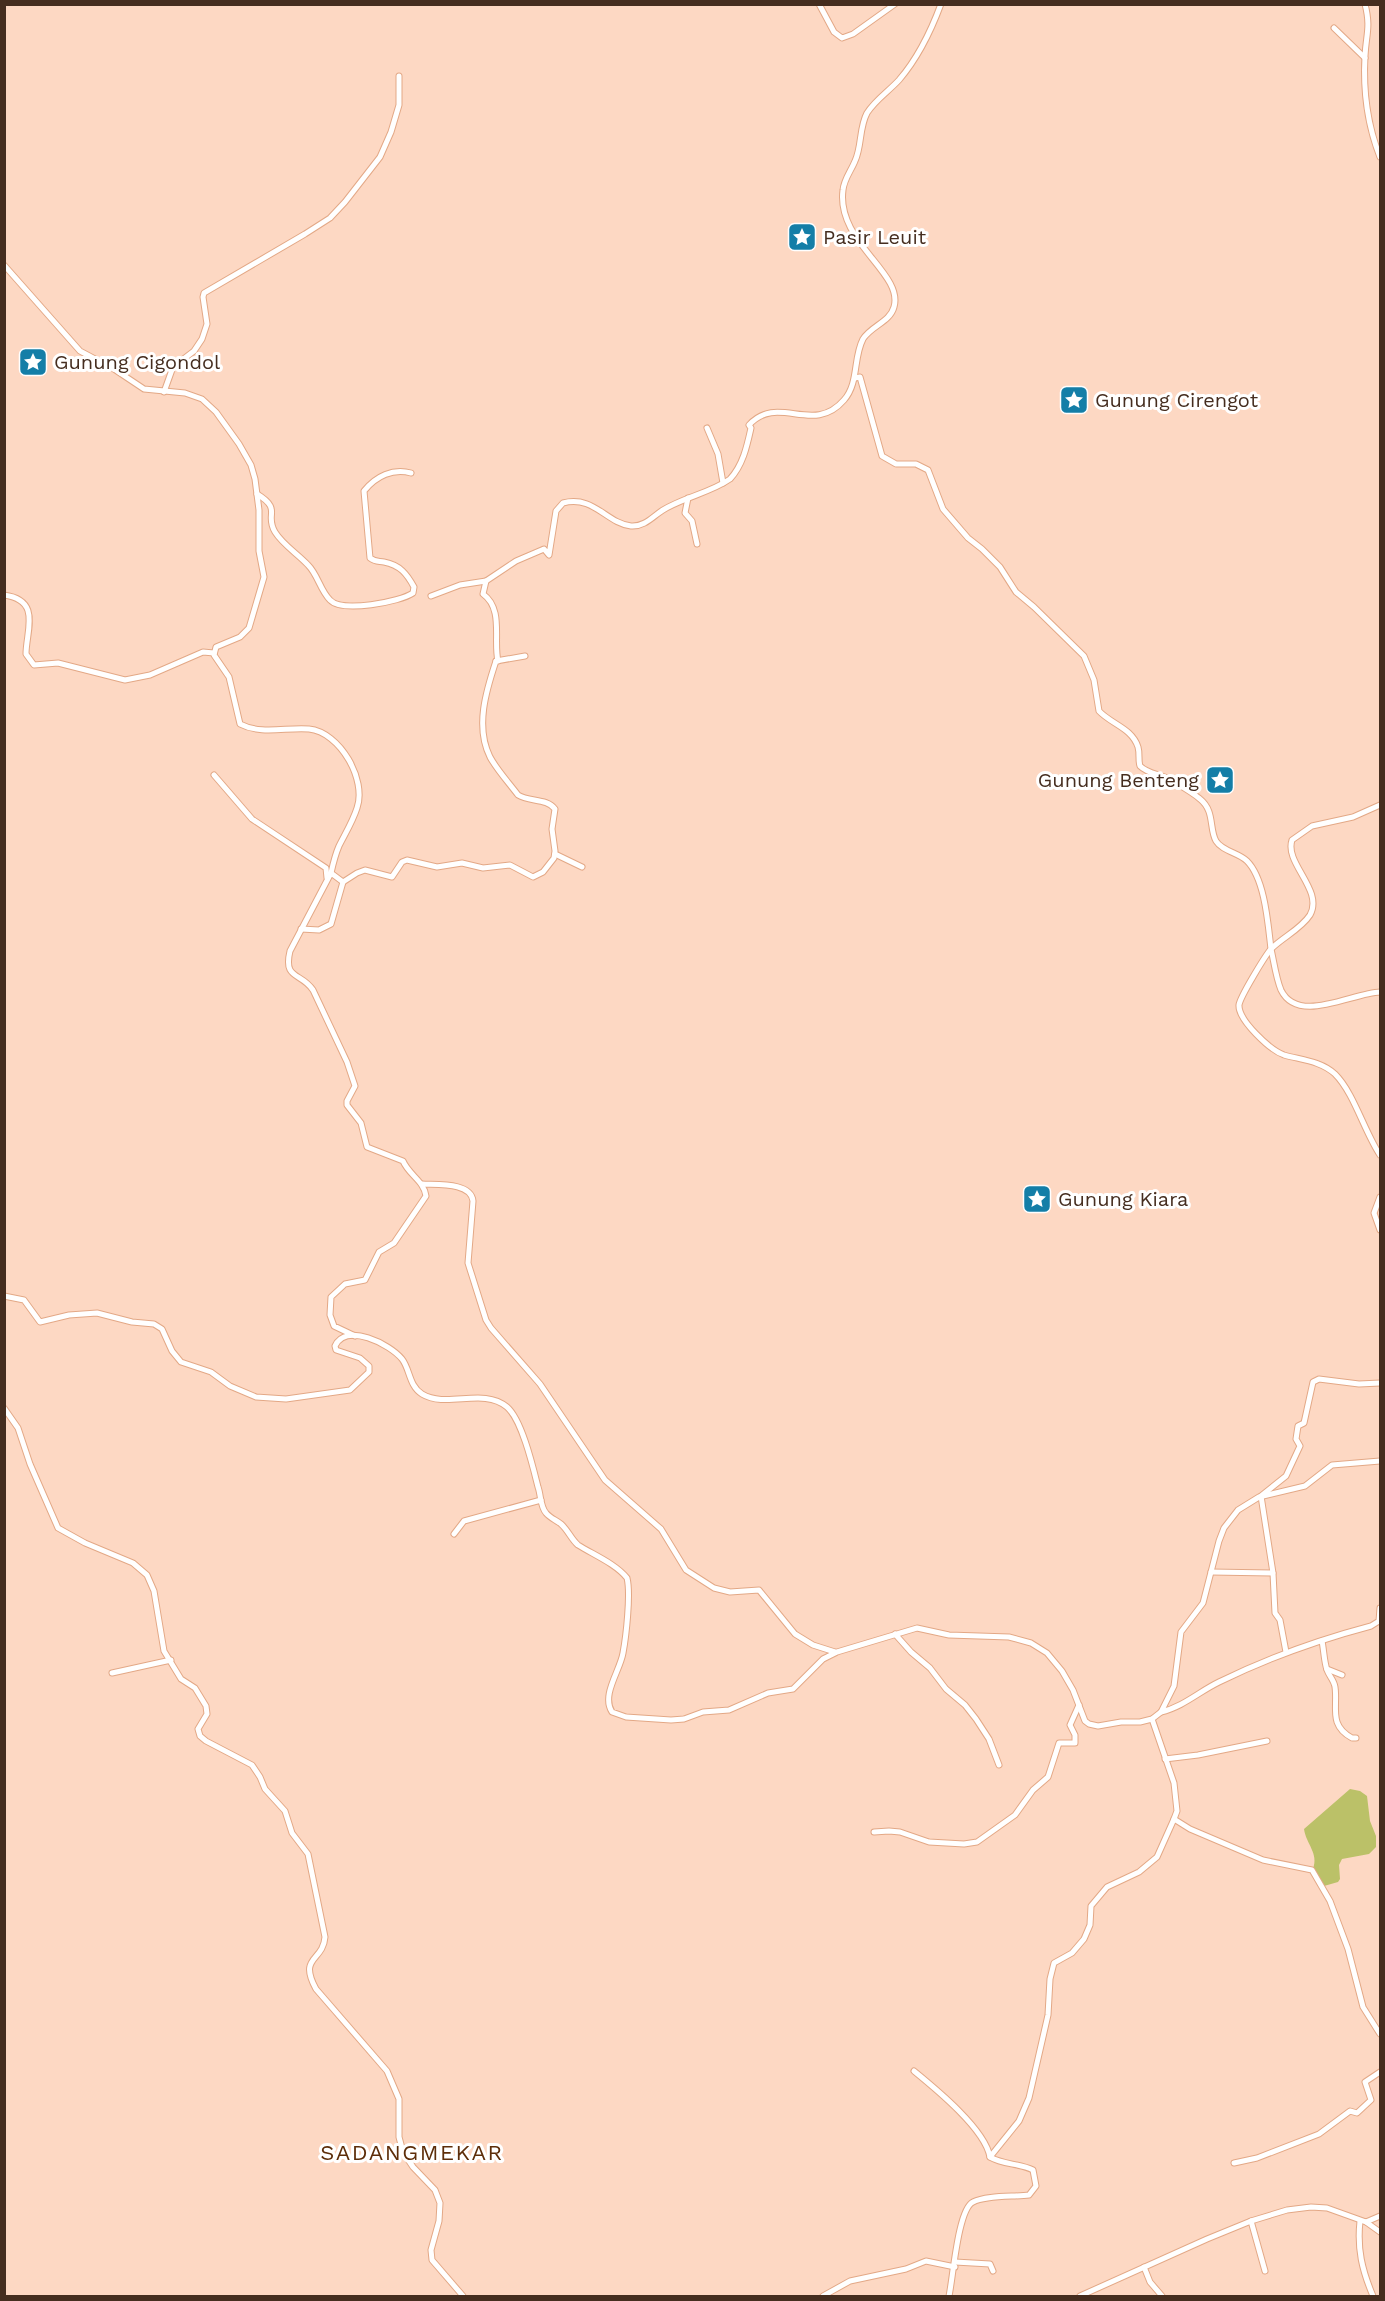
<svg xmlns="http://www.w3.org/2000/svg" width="1385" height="2301" viewBox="0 0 1385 2301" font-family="'Work Sans',sans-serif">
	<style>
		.water { fill: #bbc168 }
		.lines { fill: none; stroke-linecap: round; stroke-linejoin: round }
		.minor-casing { stroke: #e3a886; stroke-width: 7 }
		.minor { stroke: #fff; stroke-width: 5 }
		.labels { text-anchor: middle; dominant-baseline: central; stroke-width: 6; stroke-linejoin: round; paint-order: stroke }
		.poi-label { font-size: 20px; fill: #452d1f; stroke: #fff; text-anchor: start }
		.quarter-label { font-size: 22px; letter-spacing: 1.5px; fill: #5d2d09; stroke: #fff }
	</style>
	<rect width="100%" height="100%" fill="#fdd8c3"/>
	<path class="water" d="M1350,1789L1360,1791L1367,1796L1370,1821L1376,1836V1847L1369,1854L1342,1859L1339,1865L1340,1879L1338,1882L1324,1886L1313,1869C1319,1853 1306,1844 1304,1829Z"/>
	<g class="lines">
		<g class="minor-casing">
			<g id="minor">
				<polyline points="819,4 834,32 842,38 853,34 895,4"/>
				<path d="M1365,4C1371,28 1366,34 1365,56C1363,91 1367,124 1380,157"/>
				<polyline points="1334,28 1365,58"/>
				<path d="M4,265L80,351L114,369L144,389L185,393L202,399L216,412L239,444L251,465L255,479L259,510V551L264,577L249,628L240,637L216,647L214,655L229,677L240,724C261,735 287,727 309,729C340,732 367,780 357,808C353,821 345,834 339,846C335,855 333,864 331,873"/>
				<path d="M855,378L860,377L882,456L896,464H916L928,470L943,509L968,538L982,549L1000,567L1016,592L1034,607L1084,656L1094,680L1099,711C1111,724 1132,728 1138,747C1140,754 1138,760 1140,766C1148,774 1160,774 1169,779C1179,785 1192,792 1200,799C1215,811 1209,829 1216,841C1222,851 1239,853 1247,861C1265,879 1268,924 1271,949C1265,956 1240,997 1239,1005C1238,1020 1270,1050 1284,1055C1302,1060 1321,1061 1335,1074C1354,1093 1364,1131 1380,1155"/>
				<polyline points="164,392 173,367 194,351 202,339 207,324 203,297 204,293 305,234 330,218 345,202 380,157 391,132 399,105 399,76"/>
				<polyline points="707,428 718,454 723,483"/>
				<path d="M257,494C283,510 264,514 275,532C283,545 298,554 308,565C318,575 320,590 330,600C342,613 400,602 413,593L414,587C407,574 400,565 384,562C378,561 375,562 370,558L364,491C376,476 393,468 411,473"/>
				<polyline points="688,498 685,513 692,521 697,544"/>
				<path d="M4,595C42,600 26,631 26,654L34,665L58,663L125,680L150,675L203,652L214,653"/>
				<polyline points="431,596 460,585 486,581"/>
				<polyline points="496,661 525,656"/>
				<polyline points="214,775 252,819 326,868 327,878"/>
				<path d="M1380,805L1353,817L1312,826L1292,840C1284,863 1324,890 1310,915C1301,929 1283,937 1271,949C1274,962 1276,978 1281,990C1298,1025 1352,993 1380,992"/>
				<polyline points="555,854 582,867"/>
				<polyline points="301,929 319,930 331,924 343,882"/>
				<path d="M422,1184C437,1185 471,1182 473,1201L468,1263L486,1320L491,1328L540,1384L605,1480L661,1529L686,1570L714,1588L730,1592L759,1590L795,1634L813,1645L835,1652"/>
				<polyline points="1380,1197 1374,1213 1380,1230"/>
				<path d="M4,1296L24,1300L40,1322L69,1315L97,1313L132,1322L154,1324L162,1329L172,1351L181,1362L211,1372L230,1386L256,1397L286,1399L350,1390L369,1372V1366L360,1358L336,1350L335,1346C346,1322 390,1344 402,1359C410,1369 409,1386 422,1394C447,1409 483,1387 507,1407C522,1420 533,1467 538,1487C541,1495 540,1506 546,1513C550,1518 556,1520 561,1524C568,1530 571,1539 578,1545C594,1555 616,1564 627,1578C631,1594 626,1637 623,1653C620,1671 601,1695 612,1712L626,1717L671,1720L684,1719L703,1712L729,1710L768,1693L793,1689L823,1659L837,1652L917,1628L949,1635L1009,1637L1031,1643L1047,1653L1062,1671L1073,1690L1085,1721L1089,1724L1098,1726L1121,1722H1140L1152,1719L1161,1712L1174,1686L1181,1632L1203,1603L1219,1541L1224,1528L1238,1510L1259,1497L1305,1486L1332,1465L1380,1461"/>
				<path d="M355,1336L334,1326L330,1315L331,1297L345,1284L365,1280L379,1252L394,1243L426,1196C424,1181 409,1175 403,1161L367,1147L361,1123L347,1105V1101L355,1086L347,1062L313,990C301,972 283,980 290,951L331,873L343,882L357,873L365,870L392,877L402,862L407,860L437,867L462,863L483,868L510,865L533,877L543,872L554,858L555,851L552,829L555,809C547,798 529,802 518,795C509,783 497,770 490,757C475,727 486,691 496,661H498C493,640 504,609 483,594L486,581L516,561L544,549L549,555L556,511L563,503C594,495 606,523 631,526C645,527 653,516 663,510C684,497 710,493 730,479C743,465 747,446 751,428L749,425C778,393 813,436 844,400C859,383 853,358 863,339C871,326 890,322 894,307C904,273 836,242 843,190C844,179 851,171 855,161C862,146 859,128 867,113C875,100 889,91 899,80C918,58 931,31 941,4"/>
				<path d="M4,1408L18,1428L30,1464L58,1528L85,1543L133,1563L147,1575L154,1591L164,1651L181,1679L195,1688L206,1706L207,1714L198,1729L200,1736L206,1741L252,1765L260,1777L265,1789L285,1811L292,1833L308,1854L325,1937C323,1962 298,1956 316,1989L387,2071L399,2099V2137L403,2152L413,2167L435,2190L440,2203L439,2221L431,2250L432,2260L463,2296"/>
				<polyline points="454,1534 464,1521 541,1500"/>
				<polyline points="1211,1572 1273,1573"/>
				<polyline points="895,1634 911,1652 930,1668 946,1689 965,1705 976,1719 989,1739 999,1765"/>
				<path d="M1322,1641C1324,1651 1324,1661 1327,1670C1329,1676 1334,1680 1335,1687C1338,1707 1328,1725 1352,1738H1356"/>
				<polyline points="1286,1652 1280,1620 1275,1613 1273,1573 1261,1496 1286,1476 1300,1446 1296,1439 1298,1426 1304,1423 1313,1382 1319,1379 1359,1384 1380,1383"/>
				<polyline points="1327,1669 1342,1675"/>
				<polyline points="112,1673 171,1660"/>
				<path d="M1161,1712C1183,1707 1200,1691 1219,1682C1268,1658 1318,1640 1371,1626L1379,1621L1380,1608"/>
				<polyline points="1165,1759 1198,1755 1267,1741"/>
				<polyline points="1174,1819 1190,1829 1263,1860 1312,1870 1330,1901 1348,1949 1363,2007 1380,2034"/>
				<polyline points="874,1832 889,1831 900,1832 929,1842 964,1844 977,1842 1015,1815 1033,1790 1048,1777 1059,1743 1075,1743 1075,1735 1070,1725 1079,1705"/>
				<path d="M914,2071C936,2089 985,2129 990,2157"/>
				<polyline points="1234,2163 1257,2158 1319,2134 1350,2111 1357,2113 1371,2100 1365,2082 1380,2072"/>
				<polyline points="1251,2221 1265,2271"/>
				<path d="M1360,2221C1357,2249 1362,2270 1373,2296"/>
				<polyline points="1366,2222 1380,2232"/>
				<polyline points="955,2262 990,2264 993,2271"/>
				<polyline points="1144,2267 1150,2282 1162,2296"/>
				<polyline points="823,2296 850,2281 906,2269 926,2261 955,2267"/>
				<path d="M949,2296C953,2278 958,2209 973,2202C987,2195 1013,2197 1029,2195L1036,2186L1033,2170C1019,2163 1003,2165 990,2157L1019,2121L1029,2098L1048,2015L1050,1979L1054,1963L1072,1953L1084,1939L1090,1925L1091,1906L1107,1887L1139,1872L1157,1857L1174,1819L1177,1811L1174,1783L1152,1719"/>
				<polyline points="1080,2296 1207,2239 1251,2221 1287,2210 1311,2207 1327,2208 1366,2222 1380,2216"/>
			</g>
		</g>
		<use href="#minor" class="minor"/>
	</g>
	<defs>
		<g id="sight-square" transform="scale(1.5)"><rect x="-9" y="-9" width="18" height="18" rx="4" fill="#147ea7" stroke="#fff"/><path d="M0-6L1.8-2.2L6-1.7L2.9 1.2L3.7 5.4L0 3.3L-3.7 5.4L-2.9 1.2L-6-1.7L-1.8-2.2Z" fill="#fff"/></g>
	</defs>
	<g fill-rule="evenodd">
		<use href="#sight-square" x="802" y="237"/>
		<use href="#sight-square" x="33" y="362"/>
		<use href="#sight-square" x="1074" y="400"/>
		<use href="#sight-square" x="1220" y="780"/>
		<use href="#sight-square" x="1037" y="1199"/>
	</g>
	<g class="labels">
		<g class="poi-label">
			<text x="823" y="237">Pasir Leuit</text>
			<text x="54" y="362">Gunung Cigondol</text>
			<text x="1095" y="400">Gunung Cirengot</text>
			<text x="1199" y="780" text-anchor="end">Gunung Benteng</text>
			<text x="1058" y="1199">Gunung Kiara</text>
		</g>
		<g class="quarter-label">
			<text x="412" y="2152">SADANGMEKAR</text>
		</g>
	</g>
	<rect width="1385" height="2301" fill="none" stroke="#452d1f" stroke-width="12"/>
</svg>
